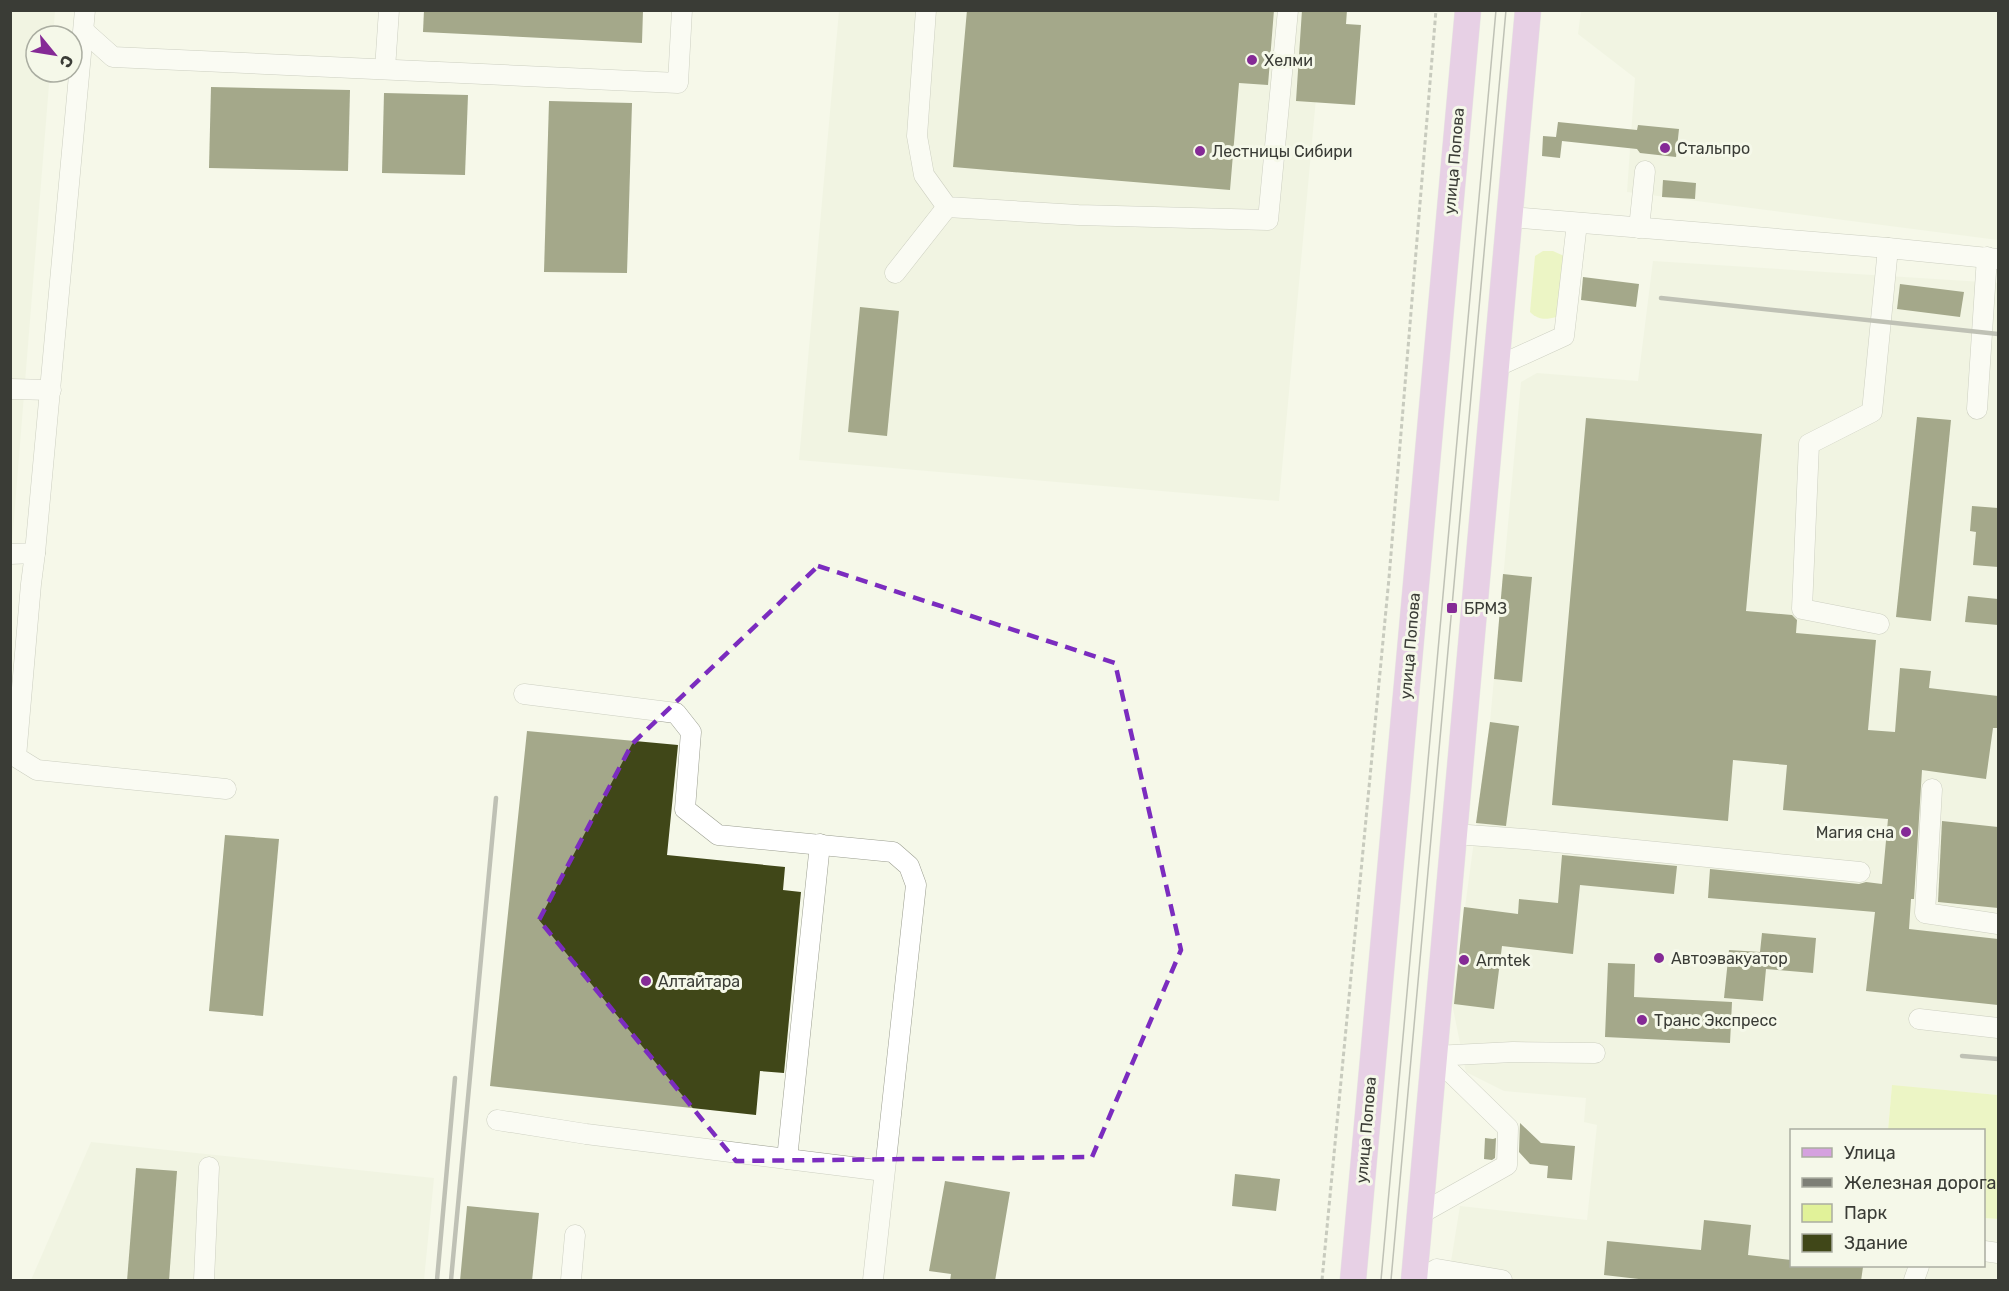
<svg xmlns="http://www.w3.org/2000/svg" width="2009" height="1291" viewBox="0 0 2009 1291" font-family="Rubik,sans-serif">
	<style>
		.built { fill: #ebf0d9 }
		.green { fill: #e1f299 }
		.building { fill: #404718 }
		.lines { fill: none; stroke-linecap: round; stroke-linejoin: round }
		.minor-casing { stroke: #9b9e90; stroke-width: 21 }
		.major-casing { stroke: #d8d8d7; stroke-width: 27 }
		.path { stroke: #919489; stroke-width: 3; stroke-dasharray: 4.5 3; stroke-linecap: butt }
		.minor { stroke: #fff; stroke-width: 20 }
		.major { stroke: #d5a1df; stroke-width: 26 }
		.tram { stroke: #7d7f76; stroke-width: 1.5 }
		.rail { stroke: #7d7f76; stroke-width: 4.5 }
		.marked { fill: none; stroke: #7b2cbf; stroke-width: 4.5; stroke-dasharray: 12 8; stroke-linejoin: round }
		.poi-dot { fill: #852a96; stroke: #f5f8e9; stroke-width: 2 }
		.labels { text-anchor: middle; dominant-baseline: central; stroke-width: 6; stroke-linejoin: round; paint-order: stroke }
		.poi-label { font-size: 16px; fill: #3a3c36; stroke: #f5f8e9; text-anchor: start }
		.street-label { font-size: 16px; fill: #3a3c36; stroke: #f5f8e9 }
	</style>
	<rect width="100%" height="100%" fill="#f5f8e9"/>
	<g class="built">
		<polygon points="11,11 55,11 53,36 36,36 36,72 50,72 11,556"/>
		<polygon points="839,11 1324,11 1279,501 799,460"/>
		<polygon points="1581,11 1998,11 1998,240 1627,192 1635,78 1578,34"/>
		<polygon points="1653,261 1998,283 1998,1095 1892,1086 1888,1130 1792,1130 1792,1266 1984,1266 1984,1218 1998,1219 1998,1280 1448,1280 1460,1206 1587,1220 1597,1125 1584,1122 1586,1098 1504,1091 1466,1072 1452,1004 1490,722 1521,382 1537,373 1638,381"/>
		<polygon points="91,1142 434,1178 424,1280 31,1280"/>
	</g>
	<g class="green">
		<path d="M1543,251H1553L1564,256L1556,317C1546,320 1538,320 1530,312L1535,256Z"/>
		<polygon points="1892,1085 1998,1095 1998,1219 1984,1218 1984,1130 1888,1130"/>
	</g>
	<g class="building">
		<polygon points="424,10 643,10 642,43 423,32"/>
		<polygon points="967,10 1274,10 1268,85 1239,83 1230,190 953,167"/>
		<polygon points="1302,10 1347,10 1346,24 1361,25 1355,105 1296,101"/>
		<polygon points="211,87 350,90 348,171 209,168"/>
		<polygon points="384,93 468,95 465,175 382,173"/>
		<polygon points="549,101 632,103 627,273 544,272"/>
		<polygon points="1558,122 1637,130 1638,125 1679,129 1676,157 1640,153 1637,149 1562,141 1560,158 1542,156 1543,136 1556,137"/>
		<polygon points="1663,180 1696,183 1695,199 1662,197"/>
		<polygon points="1583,277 1639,284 1636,307 1581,300"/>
		<polygon points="1900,284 1964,292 1960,317 1897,309"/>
		<polygon points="860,307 899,311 887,436 848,432"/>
		<polygon points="1917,417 1951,420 1931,621 1896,617"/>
		<polygon points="1586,418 1762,434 1746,611 1792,615 1797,620 1796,633 1876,640 1868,730 1895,732 1900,668 1931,671 1929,688 1998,696 1998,728 1993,728 1986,779 1922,770 1914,899 1911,899 1909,929 1998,939 1998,1005 1866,991 1875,912 1708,898 1710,869 1859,884 1866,882 1882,884 1888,819 1783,810 1787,765 1733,760 1728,821 1552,805"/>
		<polygon points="1972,506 1998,508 1998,567 1973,565 1976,532 1970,531"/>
		<polygon points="1503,574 1532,577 1522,682 1494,679"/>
		<polygon points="1968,596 1998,599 1998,625 1965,622"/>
		<polygon points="1490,722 1519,726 1506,826 1476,823"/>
		<polygon points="527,731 678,745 667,855 785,867 783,890 801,892 784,1073 760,1071 756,1115 490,1086"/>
		<polygon points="1942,821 1998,827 1998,908 1938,902"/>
		<polygon points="225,835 279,839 263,1016 209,1011"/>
		<polygon points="1562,855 1677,866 1674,894 1580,885 1573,954 1502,946 1494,1009 1454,1004 1464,907 1518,914 1519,899 1558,903"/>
		<polygon points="1762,933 1816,938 1813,973 1766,969 1763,1001 1724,998 1729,950 1760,952"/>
		<polygon points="1608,963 1635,964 1634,997 1732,1002 1730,1043 1605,1037"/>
		<polygon points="1520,1123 1541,1143 1575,1146 1572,1180 1547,1178 1548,1166 1530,1164 1519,1152"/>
		<polygon points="1485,1138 1493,1139 1496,1138 1495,1158 1492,1160 1484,1159"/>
		<polygon points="136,1168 177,1171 169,1281 127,1281"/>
		<polygon points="1235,1174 1280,1179 1276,1211 1232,1206"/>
		<polygon points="945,1181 1010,1192 995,1281 950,1281 951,1274 929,1271"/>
		<polygon points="467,1206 539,1213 532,1281 460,1281"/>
		<polygon points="1704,1220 1751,1225 1748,1255 1791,1260 1791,1266 1863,1267 1861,1281 1656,1281 1604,1275 1607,1241 1701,1250"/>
	</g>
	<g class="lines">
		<g class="minor-casing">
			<g id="minor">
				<polyline points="926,10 917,136 924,175 947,207 1078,215 1268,220 1288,10"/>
				<polyline points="85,32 113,57 678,83 682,10"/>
				<polyline points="385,69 389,10"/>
				<polyline points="1510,217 1888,248 1998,259"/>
				<polyline points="1639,228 1645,171"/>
				<polyline points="895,273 947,207"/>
				<polyline points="1496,367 1564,336 1577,223"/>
				<polyline points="10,389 51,390"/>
				<polyline points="1977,409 1987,257"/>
				<polyline points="35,553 31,584 16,757 37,770 226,789"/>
				<polyline points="10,554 35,553 85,10"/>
				<polyline points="1879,624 1802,609 1809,444 1872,412 1888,248"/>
				<polyline points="524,694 676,713 691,732 685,809 718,835 893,852 909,866 916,885 873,1280"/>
				<polyline points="1932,789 1925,913 1998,924"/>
				<polyline points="1454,834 1524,839 1860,872"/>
				<polyline points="1919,1019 1998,1028"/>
				<polyline points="1434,1056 1513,1052 1595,1053"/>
				<polyline points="497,1120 586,1134 884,1171"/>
				<polyline points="787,1159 820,844"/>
				<polyline points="1420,1214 1507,1165 1508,1128 1434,1056"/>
				<polyline points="1984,1251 1998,1253"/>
				<polyline points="204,1280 209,1167"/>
				<polyline points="571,1280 575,1235"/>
				<polyline points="1419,1280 1437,1269 1502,1280"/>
				<polyline points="1914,1280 1919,1266"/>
			</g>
		</g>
		<g class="major-casing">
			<g id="major">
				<polyline points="1353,1280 1468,10"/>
				<polyline points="1414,1280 1528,10"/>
			</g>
		</g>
		<polyline class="path" points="1322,1280 1389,578 1436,10"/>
		<use href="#minor" class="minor"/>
		<use href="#major" class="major"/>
		<g class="tram">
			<polyline points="1381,1280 1496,10"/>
			<polyline points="1391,1280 1506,10"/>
		</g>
		<g class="rail">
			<polyline points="1661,298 1998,334"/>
			<polyline points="1962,1056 1998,1059"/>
			<polyline points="437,1280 455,1078"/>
			<polyline points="451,1280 496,798"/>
		</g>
	</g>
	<path d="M0 0H2009V1291H0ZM818,566L1115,663L1181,950L1092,1157L736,1161L539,920L632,744Z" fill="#f5f8e9" fill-opacity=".55" fill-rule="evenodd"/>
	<path class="marked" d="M818,566L1115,663L1181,950L1092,1157L736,1161L539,920L632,744Z"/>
	<g class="poi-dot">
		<circle cx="1252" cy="60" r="6"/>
		<circle cx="1665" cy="148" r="6"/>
		<circle cx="1200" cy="151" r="6"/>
		<rect x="1446" y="602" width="12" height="12" rx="3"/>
		<circle cx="1906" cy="832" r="6"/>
		<circle cx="1659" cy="958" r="6"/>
		<circle cx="1464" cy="960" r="6"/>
		<circle cx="646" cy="981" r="6"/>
		<circle cx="1642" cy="1020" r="6"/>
	</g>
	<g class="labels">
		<g class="poi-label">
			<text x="1264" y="60">Хелми</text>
			<text x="1677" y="148">Стальпро</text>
			<text x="1212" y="151">Лестницы Сибири</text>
			<text x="1464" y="608">БРМЗ</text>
			<text x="1894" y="832" text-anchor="end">Магия сна</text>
			<text x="1671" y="958">Автоэвакуатор</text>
			<text x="1476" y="960">Armtek</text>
			<text x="658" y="981">Алтайтара</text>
			<text x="1654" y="1020">Транс Экспресс</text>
		</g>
		<g class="street-label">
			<text transform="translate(1454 161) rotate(-85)">улица Попова</text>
			<text transform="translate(1410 646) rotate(-85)">улица Попова</text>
			<text transform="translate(1366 1130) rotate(-85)">улица Попова</text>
		</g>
	</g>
	<rect width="2009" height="1291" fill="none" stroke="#3a3c36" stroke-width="24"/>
	<rect x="1790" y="1129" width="195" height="138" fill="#f5f8e9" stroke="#aaada1" stroke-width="1.5"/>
	<rect x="1802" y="1148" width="30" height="9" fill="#d5a1df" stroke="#aaada1" stroke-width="1.5"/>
	<text x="1844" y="1159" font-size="18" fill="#3a3c36">Улица</text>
	<rect x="1802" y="1178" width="30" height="9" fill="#7d7f76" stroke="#aaada1" stroke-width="1.5"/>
	<text x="1844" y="1189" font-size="18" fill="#3a3c36">Железная дорога</text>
	<rect x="1802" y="1204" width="30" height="18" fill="#e1f299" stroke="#aaada1" stroke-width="1.5"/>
	<text x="1844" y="1219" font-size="18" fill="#3a3c36">Парк</text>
	<rect x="1802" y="1234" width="30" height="18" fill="#404718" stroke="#aaada1" stroke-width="1.5"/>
	<text x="1844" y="1249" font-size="18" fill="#3a3c36">Здание</text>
	<g transform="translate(54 54) rotate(120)"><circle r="28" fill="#f5f8e9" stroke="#aaada1" stroke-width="1.5"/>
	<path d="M0-4.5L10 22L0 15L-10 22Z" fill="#852a96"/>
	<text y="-9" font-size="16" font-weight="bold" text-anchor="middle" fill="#3a3c36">С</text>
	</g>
</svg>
